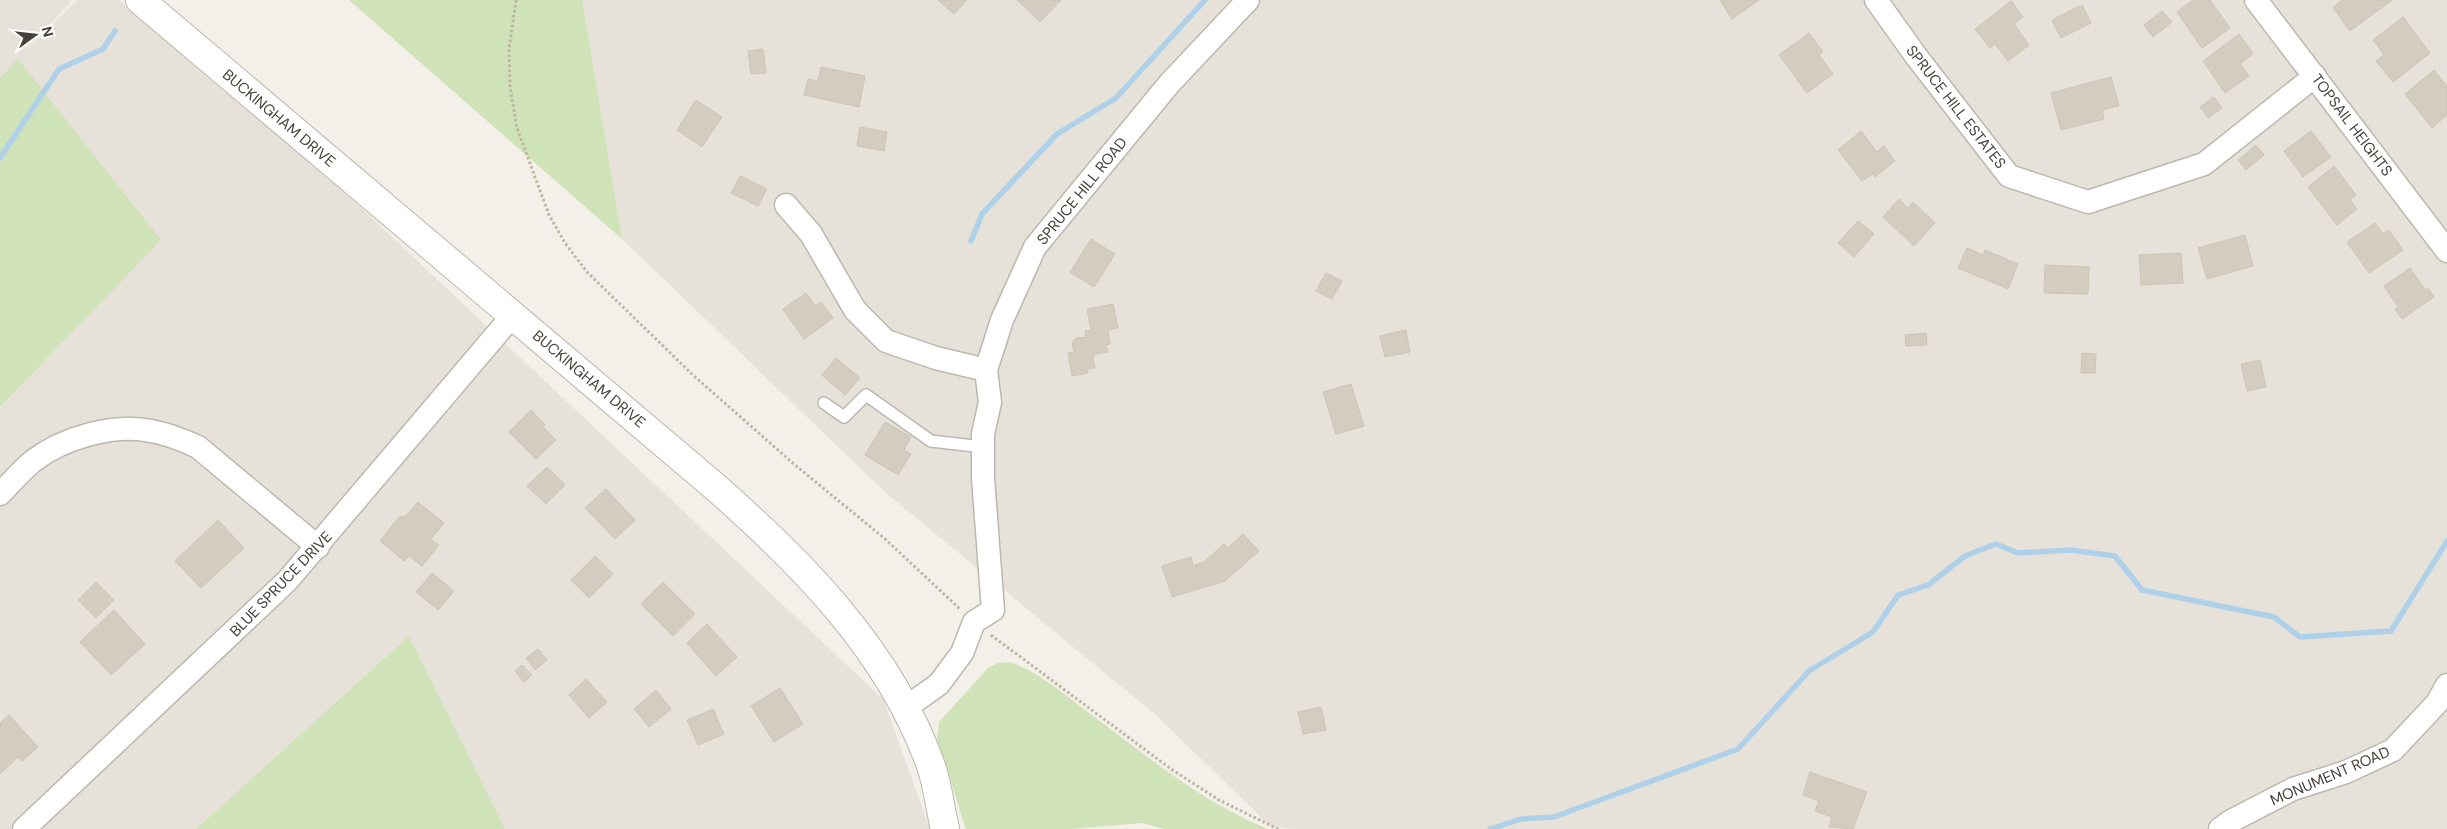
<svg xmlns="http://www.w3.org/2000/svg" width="2447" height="829" viewBox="0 0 2447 829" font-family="'DM Sans',sans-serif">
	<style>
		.residential { fill: #e6e2d9 }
		.green { fill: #cfe2b8 }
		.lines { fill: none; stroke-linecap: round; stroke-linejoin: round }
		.stream { stroke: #aed0e8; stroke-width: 5.5 }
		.building { fill: #d3ccc1; stroke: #cdc4b5 }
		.service-casing { stroke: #bdb8ad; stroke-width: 14 }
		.minor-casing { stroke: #bdb8ad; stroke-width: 25 }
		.tertiary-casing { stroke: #bdb8ad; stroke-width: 30 }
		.path { stroke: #beb4a0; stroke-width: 3; stroke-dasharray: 2.5 2.5; stroke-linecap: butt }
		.service { stroke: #fff; stroke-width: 11 }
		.minor { stroke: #fff; stroke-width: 22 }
		.tertiary { stroke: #fff; stroke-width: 28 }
		.labels { text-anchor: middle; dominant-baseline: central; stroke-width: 4.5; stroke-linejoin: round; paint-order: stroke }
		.street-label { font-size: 15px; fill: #464139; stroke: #fff }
	</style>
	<rect width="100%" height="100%" fill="#f3f0ea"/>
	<g class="residential">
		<polygon points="0,0 72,0 28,49 77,0 119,0 358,205 883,699 930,829 505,829 409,636 196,829 0,829 0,407 160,240 18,60 0,78"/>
		<polygon points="582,0 2447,0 2447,829 1292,829 1270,826 1157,716 886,493 622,239"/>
	</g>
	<g class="green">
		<polygon points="349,0 582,0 622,239"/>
		<polygon points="18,59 161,240 0,407 0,78"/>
		<polygon points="409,636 505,829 196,829"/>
		<path d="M1010,662C1040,672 1067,697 1092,715C1147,756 1203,803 1268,829H1164L1143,823L1069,829H966L937,739L939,722L988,668L998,663Z"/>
	</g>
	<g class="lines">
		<g class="stream">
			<polyline points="0,158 59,69 103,49 115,31"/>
			<polyline points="971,241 982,214 1057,134 1116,98 1205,0"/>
			<polyline points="1490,829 1521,819 1554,817 1738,749 1809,671 1873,632 1898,595 1928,585 1965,556 1996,544 2018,553 2070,550 2115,556 2142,590 2274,617 2300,637 2391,631 2447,541"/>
		</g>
	</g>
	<g class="building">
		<polygon points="938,0 967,0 954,14"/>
		<polygon points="1017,0 1061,0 1040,22"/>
		<polygon points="1720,0 1759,0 1732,19"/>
		<polygon points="2193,0 2210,0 2230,28 2202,48 2177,12"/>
		<polygon points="2392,0 2350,31 2333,8 2342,0"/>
		<polygon points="2011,1 2023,17 2014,24 2029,45 2008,61 1995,44 1990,48 1975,29"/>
		<polygon points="2082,5 2091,23 2061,38 2052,20"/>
		<polygon points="2162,11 2172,22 2153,37 2144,25"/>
		<polygon points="2403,17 2430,53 2393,82 2376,61 2384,55 2373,40"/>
		<polygon points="1809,33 1823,52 1819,55 1833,74 1807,93 1779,55"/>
		<polygon points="2239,34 2253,54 2240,64 2249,76 2225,93 2203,61"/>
		<polygon points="763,49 766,73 751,74 748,51"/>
		<polygon points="821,67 865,76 859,107 804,95 808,79 818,81"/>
		<polygon points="2434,70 2447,86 2447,115 2432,128 2405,94"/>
		<polygon points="2111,77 2119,106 2102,110 2104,119 2061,130 2051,93"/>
		<polygon points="2214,97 2222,108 2208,118 2200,107"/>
		<polygon points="696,100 722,117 702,147 677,130"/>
		<polygon points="860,127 887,132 884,151 857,146"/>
		<polygon points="1861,131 1877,152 1884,146 1895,161 1875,177 1872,174 1862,181 1838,150"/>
		<polygon points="2311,131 2331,157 2303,177 2284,151"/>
		<polygon points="2256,145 2264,155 2246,170 2238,160"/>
		<polygon points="2334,166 2356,195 2350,200 2357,209 2337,225 2308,187"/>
		<polygon points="740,176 767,189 758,206 731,193"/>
		<polygon points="1899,199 1908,208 1913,202 1935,223 1914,246 1883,217"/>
		<polygon points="1858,221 1874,234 1854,257 1838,243"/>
		<polygon points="2375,223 2383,234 2389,230 2403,250 2369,273 2347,242"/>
		<polygon points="2245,235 2253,266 2207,279 2198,248"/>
		<polygon points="1091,239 1115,254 1094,287 1070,272"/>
		<polygon points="1967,248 1983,255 1985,250 2018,264 2008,289 1958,268"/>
		<polygon points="2181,253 2183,283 2141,285 2139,255"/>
		<polygon points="2045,265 2089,267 2088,294 2044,293"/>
		<polygon points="2410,268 2425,290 2428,288 2434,297 2402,319 2395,309 2398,307 2384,286"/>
		<polygon points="1326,273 1342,281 1332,299 1316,291"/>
		<polygon points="806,293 815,306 821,302 833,318 804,339 783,309"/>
		<polygon points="1113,304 1118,328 1108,330 1110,344 1106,345 1108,352 1095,354 1093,358 1095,368 1088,369 1088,373 1072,376 1068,353 1074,352 1072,343 1076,338 1086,337 1085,331 1091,330 1087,309"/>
		<polygon points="1406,330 1410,352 1385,357 1380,336"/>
		<polygon points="1926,333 1927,345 1906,346 1905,335"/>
		<polygon points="2082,353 2096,354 2095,373 2081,373"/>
		<polygon points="836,358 860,378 845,395 822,375"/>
		<polygon points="2260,360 2266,387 2247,391 2241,364"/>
		<polygon points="1351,384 1364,426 1336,434 1323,392"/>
		<polygon points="531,410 545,425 543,427 556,440 536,459 509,432"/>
		<polygon points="885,422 911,437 904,450 911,454 898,475 865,455"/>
		<polygon points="547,467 565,485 546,504 527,486"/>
		<polygon points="606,489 635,520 615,539 585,508"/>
		<polygon points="418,502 444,523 431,539 439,545 422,566 409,556 404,561 380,541 399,517 405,517"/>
		<polygon points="218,520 244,548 201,588 175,561"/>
		<polygon points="1243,534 1259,551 1225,581 1172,597 1162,566 1191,557 1193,566 1204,562 1224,544 1228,548"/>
		<polygon points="595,556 613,574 589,598 571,580"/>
		<polygon points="432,573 454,591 438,610 416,592"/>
		<polygon points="96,582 114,600 96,618 78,600"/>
		<polygon points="663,582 695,614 673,636 641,604"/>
		<polygon points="114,610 145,644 111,675 80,642"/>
		<polygon points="707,624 737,657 716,676 687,643"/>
		<polygon points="538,649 547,660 535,670 526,658"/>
		<polygon points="522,665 532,675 524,682 515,671"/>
		<polygon points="586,679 607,702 589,718 569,695"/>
		<polygon points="780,688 803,724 774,742 751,706"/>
		<polygon points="656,690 671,709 649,727 634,709"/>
		<polygon points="1321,707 1326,730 1303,734 1298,712"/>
		<polygon points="713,709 724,734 698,745 687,720"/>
		<polygon points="9,715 38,747 22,761 18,757 0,774 0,723"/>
		<polygon points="1810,772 1867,792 1853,829 1829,827 1832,817 1815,811 1819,801 1803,795"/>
	</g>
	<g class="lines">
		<g class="service-casing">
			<polyline id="service" points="824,403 844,417 866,395 931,441 983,447"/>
		</g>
		<g class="minor-casing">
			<g id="minor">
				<polyline points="1876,0 1916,56 2009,176 2088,202 2204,164 2315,76"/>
				<polyline points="2256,0 2447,251"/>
				<polyline points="786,205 811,234 855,310 886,341 936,358 986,370"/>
				<path d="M0,494C11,483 21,471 33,461C63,438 114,423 151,431C168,434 183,440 198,447L318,547"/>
				<polyline points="904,709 939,684 962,653 974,622 993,610 983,478 983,434 990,402 986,370 1002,320 1035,247 1169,84 1248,0"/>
				<polyline points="24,829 287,581 513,315"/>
				<polyline points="2220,829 2231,821 2293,789 2346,772 2393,750 2437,703 2447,685"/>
			</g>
		</g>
		<g class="tertiary-casing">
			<path id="tertiary" d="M140,0L713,485C802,563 890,651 931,766C938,786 940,808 945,829"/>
		</g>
		<g class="path">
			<polyline points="516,0 509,49 510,87 517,128 549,215 565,243 587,272 694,376 795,465 884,538 960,609"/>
			<polyline points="991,635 1171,769 1219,800 1278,829"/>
		</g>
		<use href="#service" class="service"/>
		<use href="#minor" class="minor"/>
		<use href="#tertiary" class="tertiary"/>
	</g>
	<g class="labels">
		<g class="street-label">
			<text transform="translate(1956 107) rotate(52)">SPRUCE HILL ESTATES</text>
			<text transform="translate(279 118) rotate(40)">BUCKINGHAM DRIVE</text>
			<text transform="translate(2352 125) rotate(53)">TOPSAIL HEIGHTS</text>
			<text transform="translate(1082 191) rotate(-51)">SPRUCE HILL ROAD</text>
			<text transform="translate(589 379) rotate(40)">BUCKINGHAM DRIVE</text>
			<text transform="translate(281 584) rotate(-46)">BLUE SPRUCE DRIVE</text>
			<text transform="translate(2330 776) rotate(-23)">MONUMENT ROAD</text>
		</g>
	</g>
	<g transform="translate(35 35) rotate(75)" stroke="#ffffff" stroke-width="4" paint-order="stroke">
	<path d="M0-4L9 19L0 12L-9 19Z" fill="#464139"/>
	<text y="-8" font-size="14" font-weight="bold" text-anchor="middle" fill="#464139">N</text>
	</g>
</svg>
